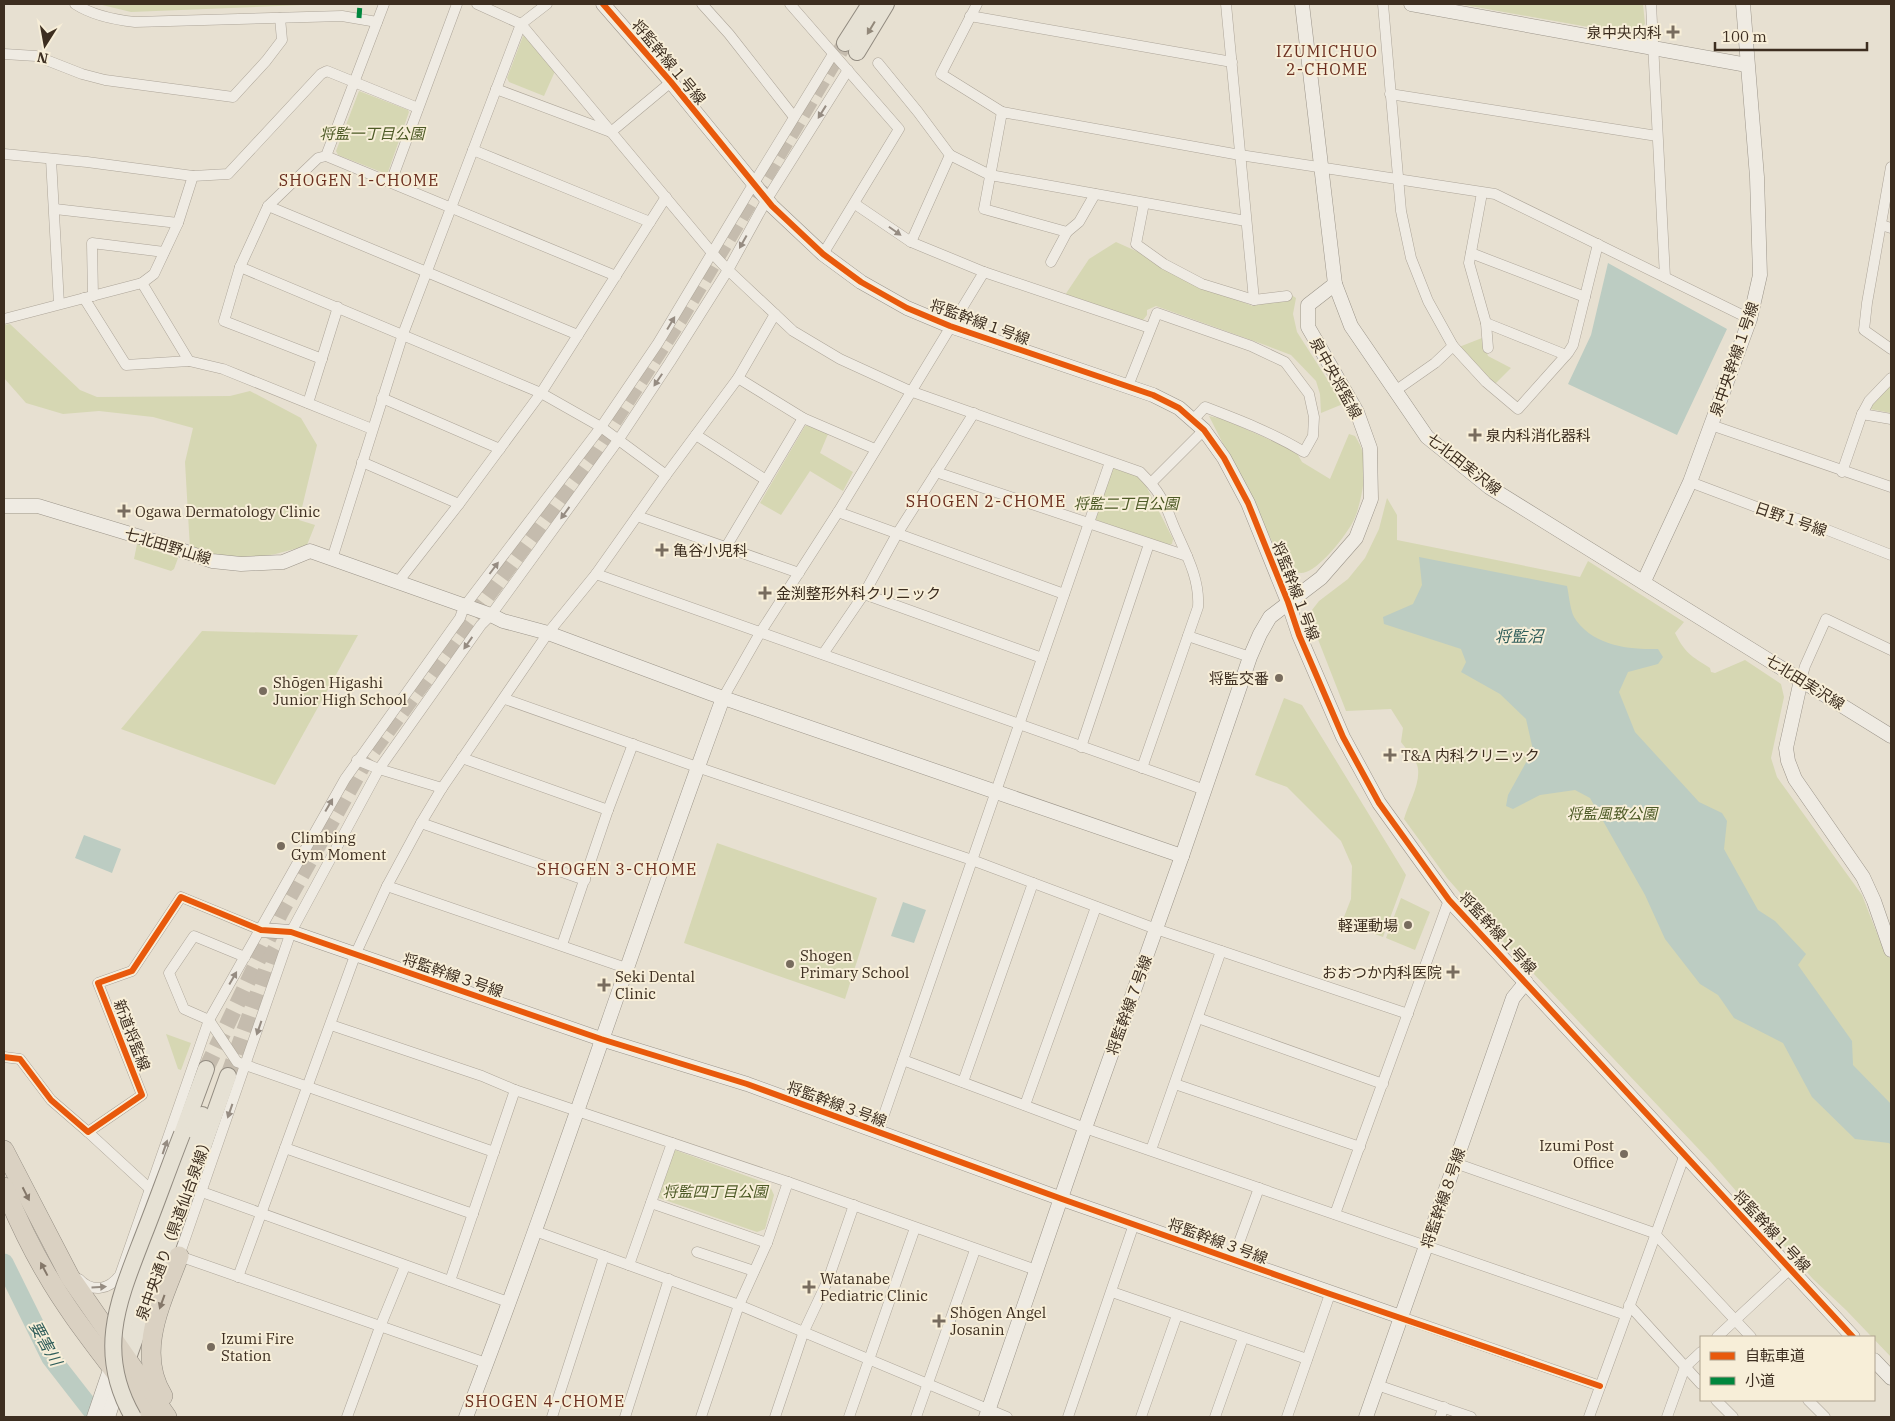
<svg xmlns="http://www.w3.org/2000/svg" width="1895" height="1421" viewBox="0 0 1895 1421" font-family="'IBM Plex Serif','Noto Sans JP',serif">
	<style>
		.green { fill: #d6d7b3 }
		.water { fill: #bcccc2 }
		.lines { fill: none; stroke-linecap: round; stroke-linejoin: round }
		.river { stroke: #bcccc2; stroke-width: 19 }
		.primary-tunnel { stroke: #c5bcae; stroke-width: 16; stroke-dasharray: 16 8; stroke-linecap: butt }
		.street-casing { stroke: #ada599; stroke-width: 11 }
		.secondary-casing { stroke: #9c958a; stroke-width: 15 }
		.primary-casing { stroke: #928b80; stroke-width: 18 }
		.highway-casing { stroke: #928b80; stroke-width: 20 }
		.street { stroke: #efebe3; stroke-width: 10 }
		.secondary { stroke: #efebe3; stroke-width: 14 }
		.primary { stroke: #e6e1d4; stroke-width: 16 }
		.highway { stroke: #dad1c2; stroke-width: 19 }
		.primary-bridge-casing { stroke: #928b80; stroke-width: 18; stroke-linecap: butt }
		.primary-bridge { stroke: #e6e1d4; stroke-width: 16 }
		.quiet { stroke: #00873e; stroke-width: 5; stroke-dasharray: 10 5; stroke-linecap: butt }
		.cycleway-casing { stroke: #f7eed8; stroke-width: 9 }
		.cycleway { stroke: #e8590c; stroke-width: 6 }
		.oneway { fill: #92887a }
		.oneway2 { fill: #968c82 }
		.oneway3 { fill: #847769 }
		.poi-dot { fill: #786c5e; stroke: #f7eed8; stroke-width: 2 }
		.labels { text-anchor: middle; dominant-baseline: central; stroke-width: 4; stroke-linejoin: round; paint-order: stroke }
		.poi-label { font-size: 15px; fill: #3d2e20; stroke: #f7eed8; text-anchor: start }
		.street-label { font-size: 15px; fill: #3d2e20; stroke: #f7eed8 }
		.park-label { font-size: 15px; font-style: italic; fill: #4d5a26; stroke: #f7eed8 }
		.neighbourhood-label { font-size: 16px; letter-spacing: 1px; fill: #6b2e1e; stroke: #f7eed8 }
		.water-label { font-size: 16px; font-style: italic; fill: #2f5d5a; stroke: #f7eed8 }
	</style>
	<rect width="100%" height="100%" fill="#e7e0d1"/>
	<g class="green">
		<polygon points="98,4 327,4 131,12"/>
		<polygon points="1459,4 1643,4 1645,24 1633,35"/>
		<polygon points="523,36 527,37 556,69 544,96 509,82 507,78"/>
		<polygon points="359,91 408,110 409,112 388,172 384,173 338,155 336,151"/>
		<polygon points="1116,242 1145,255 1192,283 1253,306 1293,296 1296,298 1293,314 1297,332 1343,404 1321,413 1320,394 1316,381 1291,355 1265,345 1156,306 1147,310 1147,315 1143,320 1065,295 1089,259"/>
		<path d="M10,324L80,390L97,397L230,396L250,391L301,418L317,445L299,520L315,525L307,545C279,554 246,563 216,556C207,555 198,551 190,549L185,462L193,428L153,417L99,411L63,414L26,403L4,378V325Z"/>
		<polygon points="1482,338 1488,356 1511,368 1494,385 1459,347"/>
		<polygon points="1891,383 1891,413 1870,409 1871,401"/>
		<path d="M1209,416L1223,419L1284,446L1298,455L1302,462L1330,479L1349,434L1355,436C1358,441 1361,446 1362,450C1368,467 1362,498 1356,515C1351,530 1322,567 1306,572C1298,575 1292,570 1285,567Z"/>
		<polygon points="809,425 828,434 820,453 853,472 843,491 810,471 781,515 760,503 805,426"/>
		<polygon points="1115,467 1136,473 1143,480 1173,539 1172,544 1167,545 1093,519 1110,470"/>
		<path d="M1387,498L1397,515V540L1580,577L1588,561L1684,622L1675,633C1685,653 1691,656 1710,668L1711,672L1715,673L1745,660L1781,684L1784,697L1771,758L1777,777L1862,895L1880,941L1891,960V1357L1846,1310L1813,1279L1709,1160L1499,937L1447,878L1404,819C1408,804 1420,785 1418,769C1417,760 1406,749 1401,742L1403,728L1391,709L1346,711L1312,624V610L1319,601L1348,579L1365,558L1379,529Z"/>
		<polygon points="137,544 178,558 174,569 171,571 134,559"/>
		<polygon points="202,631 358,635 275,785 121,729"/>
		<polygon points="1284,698 1302,705 1406,875 1383,937 1342,922 1351,899 1352,866 1341,841 1287,787 1255,775"/>
		<polygon points="717,843 877,898 845,999 684,943"/>
		<polygon points="1401,898 1430,912 1415,950 1386,938"/>
		<polygon points="166,1034 191,1043 181,1070 178,1069"/>
		<polygon points="675,1150 769,1184 774,1195 765,1229 757,1232 659,1198 657,1194 671,1151"/>
	</g>
	<g class="water">
		<polygon points="1608,263 1727,329 1677,435 1568,384 1591,335"/>
		<path d="M1419,557L1567,586C1569,595 1570,609 1574,617C1591,645 1628,650 1658,649L1663,657L1658,664L1628,672L1619,692L1635,732L1699,802L1722,813L1727,821L1724,849L1758,910L1775,921L1806,954L1798,965L1852,1041L1853,1065L1891,1104V1145L1889,1143L1855,1139L1812,1097L1783,1043L1734,1018L1718,995L1700,984L1665,939L1645,895L1590,798L1575,790L1540,795L1513,809L1506,806L1508,795L1533,750L1526,719L1500,694L1461,672L1466,662L1461,649L1384,624L1383,617L1413,604L1422,585Z"/>
		<polygon points="84,835 121,849 112,873 75,858"/>
		<polygon points="903,902 926,910 914,943 891,936"/>
	</g>
	<g class="lines">
		<polyline class="river" points="4,1263 51,1358 97,1417"/>
		<g class="primary-tunnel">
			<polyline points="206,1069 281,912 366,760 594,452 680,319 845,43"/>
			<polyline points="228,1076 270,959 278,944"/>
		</g>
		<g class="street-casing">
			<g id="street">
				<path d="M75,4C92,15 116,20 135,22L342,16L377,22"/>
				<path d="M477,4L521,24L713,254L728,270L793,331L840,359L910,391L1140,472C1148,480 1155,487 1160,496C1167,506 1170,518 1175,529C1186,554 1200,579 1198,607L1142,768"/>
				<polyline points="702,4 729,34 794,117"/>
				<polyline points="790,4 899,129 823,254"/>
				<polyline points="977,4 941,74 1002,112"/>
				<polyline points="1226,4 1254,300"/>
				<polyline points="1383,4 1401,211 1411,258 1428,301 1453,346 1486,382 1518,409 1568,353 1573,345 1598,244"/>
				<polyline points="1651,4 1665,277"/>
				<polyline points="970,16 1232,62"/>
				<polyline points="4,54 36,56 82,74 105,80 233,97 266,61 282,40 280,18"/>
				<polyline points="878,63 918,112 950,155 911,242"/>
				<polyline points="496,89 611,132 671,82"/>
				<polyline points="1390,94 1657,136"/>
				<polyline points="473,150 650,222"/>
				<polyline points="4,154 87,162 193,176 228,174 321,74 327,71 418,108"/>
				<polyline points="950,155 990,175 1246,221"/>
				<polyline points="326,156 616,276"/>
				<polyline points="51,159 59,304"/>
				<polyline points="1891,167 1867,303 1864,330 1891,349"/>
				<polyline points="391,182 457,4"/>
				<polyline points="1482,193 1469,263 1486,323 1488,348"/>
				<polyline points="1144,203 1136,244 1164,264 1202,284 1254,300 1287,296"/>
				<polyline points="268,206 578,335"/>
				<polyline points="55,209 178,223"/>
				<polyline points="1881,225 1891,228"/>
				<polyline points="1067,232 984,209 1002,112 1240,155 1495,194 1750,319"/>
				<polyline points="1471,253 1585,297"/>
				<polyline points="1051,262 1067,232 1079,222 1095,194"/>
				<polyline points="240,267 541,393 601,427 666,475"/>
				<polyline points="984,272 1150,328"/>
				<polyline points="142,283 154,274 178,223 193,176"/>
				<polyline points="93,296 92,243 164,252"/>
				<polyline points="84,298 126,365 189,361"/>
				<polyline points="4,319 142,283 189,361 223,369 372,429"/>
				<polyline points="1486,323 1566,355"/>
				<polyline points="322,359 224,321 240,267 268,206 318,158 326,156 384,4"/>
				<polyline points="738,378 803,418 875,449"/>
				<path d="M1128,386L1157,313L1251,346L1285,362L1309,394L1314,417L1313,436L1304,452C1273,433 1239,420 1205,407L1193,420"/>
				<polyline points="1395,391 1435,363 1453,346"/>
				<polyline points="382,398 500,449"/>
				<polyline points="308,403 338,307"/>
				<polyline points="1862,414 1869,401 1891,378"/>
				<polyline points="1711,425 1891,487"/>
				<polyline points="696,435 766,480"/>
				<polyline points="362,462 459,504"/>
				<polyline points="936,472 1187,556"/>
				<polyline points="1842,472 1862,414 1891,419"/>
				<polyline points="1690,482 1759,508 1802,520 1891,555"/>
				<polyline points="1151,483 1204,430"/>
				<polyline points="838,512 1064,594"/>
				<polyline points="637,516 799,573"/>
				<polyline points="726,547 803,418"/>
				<polyline points="332,559 403,334 521,24 547,4"/>
				<polyline points="596,574 1205,790"/>
				<polyline points="398,582 459,504 541,393 666,197"/>
				<polyline points="864,594 1042,658"/>
				<polyline points="1188,636 1250,657"/>
				<polyline points="823,654 864,594 897,534 974,413"/>
				<polyline points="1801,680 1805,666 1826,619 1891,650"/>
				<polyline points="723,698 760,633 838,512 984,272 911,242 855,204"/>
				<polyline points="505,699 697,767 972,860 1156,929 1408,1014"/>
				<polyline points="1081,747 1149,544"/>
				<polyline points="462,758 608,810"/>
				<polyline points="357,760 379,769 442,788"/>
				<polyline points="421,823 585,880"/>
				<polyline points="387,886 626,968"/>
				<polyline points="562,945 608,810 633,744"/>
				<polyline points="245,957 194,936 169,973 184,1009 209,1020 237,1062 494,1152"/>
				<polyline points="1198,1018 1383,1084"/>
				<polyline points="331,1025 482,1076 515,1090 788,1182 1036,1270"/>
				<polyline points="4,1057 20,1059 51,1100 88,1132 142,1095 98,983 132,971 181,897 261,930"/>
				<polyline points="903,1060 1085,1128 1626,1315"/>
				<polyline points="963,1082 1033,883"/>
				<polyline points="1175,1084 1360,1147"/>
				<polyline points="1025,1105 1096,907"/>
				<polyline points="88,1132 150,1189"/>
				<polyline points="878,1132 1110,462"/>
				<polyline points="285,1148 473,1214"/>
				<polyline points="1151,1150 1221,951"/>
				<polyline points="1455,1163 1654,1233 1751,1337"/>
				<polyline points="202,1192 508,1302"/>
				<polyline points="651,1203 767,1243"/>
				<polyline points="1335,1214 1449,900"/>
				<polyline points="535,1231 739,1305 1007,1417"/>
				<polyline points="697,1252 754,1271"/>
				<polyline points="1233,1259 1259,1188"/>
				<polyline points="629,1265 672,1143"/>
				<polyline points="238,1277 356,953 387,886 421,823 442,788 548,633 596,574 666,475 738,378 775,314"/>
				<path d="M79,1279C92,1293 109,1290 120,1275L209,1020L345,779L460,618L464,607L601,427L658,343L754,183L833,54"/>
				<polyline points="450,1281 515,1090"/>
				<polyline points="1112,1292 1307,1359"/>
				<polyline points="1629,1305 1701,1384"/>
				<polyline points="1401,1317 1600,1386"/>
				<polyline points="1717,1337 1790,1269"/>
				<polyline points="486,1363 179,1256 291,932 379,769 481,625 491,615 619,439 670,362 728,270 767,199 848,70"/>
				<polyline points="1377,1385 1471,1417"/>
				<polyline points="1716,1400 1733,1417"/>
				<polyline points="1808,1400 1825,1417"/>
				<polyline points="347,1417 380,1327 405,1266"/>
				<polyline points="552,1417 604,1256"/>
				<polyline points="625,1417 669,1279"/>
				<polyline points="701,1417 739,1305 767,1243 788,1182"/>
				<polyline points="775,1417 804,1331 828,1280 854,1205"/>
				<polyline points="849,1417 915,1228"/>
				<polyline points="916,1417 975,1250"/>
				<polyline points="1068,1417 1134,1224"/>
				<polyline points="1141,1417 1177,1315"/>
				<polyline points="1215,1417 1243,1338"/>
				<polyline points="1287,1417 1330,1294"/>
				<polyline points="1440,1417 1444,1407"/>
				<polyline points="1589,1417 1685,1154"/>
				<polyline points="1667,1417 1685,1367 1701,1352"/>
			</g>
		</g>
		<g class="secondary-casing">
			<g id="secondary">
				<polyline points="603,4 671,82 772,206 823,254 861,282 907,308 950,326 1153,395 1179,408 1204,430 1224,458 1248,503 1288,602 1299,635 1343,737 1379,803 1449,900 1853,1337"/>
				<polyline points="1302,4 1335,284 1351,326 1427,437 1489,487 1891,736"/>
				<polyline points="1411,4 1747,65"/>
				<polyline points="4,506 38,506 170,546 212,561 241,564 283,562 310,551 491,615 503,621 548,633 712,694 1182,856"/>
				<polyline points="1644,581 1690,482 1750,319 1760,275 1757,177 1743,4"/>
				<polyline points="1801,680 1786,748 1788,761 1795,779 1863,877 1874,901 1891,950"/>
				<polyline points="261,930 291,932 601,1039 747,1084 1062,1199 1401,1317"/>
				<polyline points="1874,1360 1891,1378"/>
				<polyline points="94,1417 111,1367"/>
				<polyline points="108,1417 120,1380"/>
				<path d="M466,1417C557,1180 635,937 723,698"/>
				<polyline points="986,1417 1085,1128 1182,856 1250,657 1260,634 1270,617 1321,578 1356,538 1371,499 1370,448 1357,412 1308,327 1308,305 1335,284"/>
				<polyline points="1366,1417 1513,998 1526,982"/>
			</g>
		</g>
		<g class="primary-casing">
			<g id="primary">
				<polyline points="845,43 870,4"/>
				<polyline points="857,52 886,4"/>
				<polyline points="182,1134 206,1069"/>
				<polyline points="116,1350 126,1318 202,1115"/>
				<polyline points="124,1369 228,1076"/>
			</g>
		</g>
		<g class="highway-casing">
			<g id="highway">
				<polyline points="4,1150 70,1277 167,1417"/>
				<path d="M4,1187C16,1216 30,1246 46,1273C75,1324 115,1368 147,1417"/>
				<path d="M163,1396C135,1351 163,1300 179,1256"/>
			</g>
		</g>
		<use href="#street" class="street"/>
		<use href="#secondary" class="secondary"/>
		<use href="#primary" class="primary"/>
		<use href="#highway" class="highway"/>
		<g class="primary-bridge-casing">
			<path id="primary-bridge" d="M133,1417C95,1351 119,1299 144,1234C157,1201 169,1167 182,1134"/>
		</g>
		<use href="#primary-bridge" class="primary-bridge"/>
		<polyline class="quiet" points="359,18 360,4"/>
		<g class="cycleway-casing">
			<g id="cycleway">
				<polyline points="603,4 671,82 772,206 823,254 861,282 907,308 950,326 1153,395 1179,408 1204,430 1224,458 1248,503 1288,602 1299,635 1343,737 1379,803 1449,900 1853,1337"/>
				<polyline points="4,1057 20,1059 51,1100 88,1132 142,1095 98,983 132,971 181,897 261,930 291,932 601,1039 747,1084 1062,1199 1330,1294 1600,1386"/>
			</g>
		</g>
		<use href="#cycleway" class="cycleway"/>
	</g>
	<defs><path id="oneway-solid" d="M-6-.8H1V-3.2L6.5 0L1 3.2V.8H-6Z" transform="scale(1.25)"/></defs>
	<use class="oneway" href="#oneway-solid" transform="translate(871 28) rotate(121)"/>
	<g class="oneway2">
		<use href="#oneway-solid" transform="translate(822 112) rotate(122)"/>
		<use href="#oneway-solid" transform="translate(895 231) rotate(35)"/>
		<use href="#oneway-solid" transform="translate(743 242) rotate(119)"/>
		<use href="#oneway-solid" transform="translate(671 323) rotate(-59)"/>
		<use href="#oneway-solid" transform="translate(658 380) rotate(124)"/>
		<use href="#oneway-solid" transform="translate(565 513) rotate(126)"/>
		<use href="#oneway-solid" transform="translate(494 568) rotate(-53)"/>
		<use href="#oneway-solid" transform="translate(468 643) rotate(125)"/>
		<use href="#oneway-solid" transform="translate(329 805) rotate(-60)"/>
		<use href="#oneway-solid" transform="translate(233 978) rotate(-60)"/>
		<use href="#oneway-solid" transform="translate(259 1028) rotate(109)"/>
		<use href="#oneway-solid" transform="translate(230 1111) rotate(109)"/>
		<use href="#oneway-solid" transform="translate(165 1147) rotate(-71)"/>
		<use href="#oneway-solid" transform="translate(99 1287) rotate(-4)"/>
	</g>
	<g class="oneway3">
		<use href="#oneway-solid" transform="translate(26 1194) rotate(63)"/>
		<use href="#oneway-solid" transform="translate(44 1269) rotate(-118)"/>
		<use href="#oneway-solid" transform="translate(162 1302) rotate(110)"/>
	</g>
	<g class="poi-dot">
		<path d="M1670.5 24.5h5v5h5v5h-5v5h-5v-5h-5v-5h5z"/>
		<path d="M1472.5 427.5h5v5h5v5h-5v5h-5v-5h-5v-5h5z"/>
		<path d="M121.5 503.5h5v5h5v5h-5v5h-5v-5h-5v-5h5z"/>
		<path d="M659.5 542.5h5v5h5v5h-5v5h-5v-5h-5v-5h5z"/>
		<path d="M762.5 585.5h5v5h5v5h-5v5h-5v-5h-5v-5h5z"/>
		<circle cx="1279" cy="678" r="5"/>
		<circle cx="263" cy="691" r="5"/>
		<path d="M1387.5 747.5h5v5h5v5h-5v5h-5v-5h-5v-5h5z"/>
		<circle cx="281" cy="846" r="5"/>
		<circle cx="1408" cy="925" r="5"/>
		<circle cx="790" cy="964" r="5"/>
		<path d="M1450.5 964.5h5v5h5v5h-5v5h-5v-5h-5v-5h5z"/>
		<path d="M601.5 977.5h5v5h5v5h-5v5h-5v-5h-5v-5h5z"/>
		<circle cx="1624" cy="1154" r="5"/>
		<path d="M806.5 1279.5h5v5h5v5h-5v5h-5v-5h-5v-5h5z"/>
		<path d="M936.5 1313.5h5v5h5v5h-5v5h-5v-5h-5v-5h5z"/>
		<circle cx="211" cy="1347" r="5"/>
	</g>
	<g class="labels">
		<g class="poi-label">
			<text x="1662" y="32" text-anchor="end">泉中央内科</text>
			<text x="1486" y="435">泉内科消化器科</text>
			<text x="135" y="511">Ogawa Dermatology Clinic</text>
			<text x="673" y="550">亀谷小児科</text>
			<text x="776" y="593">金渕整形外科クリニック</text>
			<text x="1269" y="678" text-anchor="end">将監交番</text>
			<text x="273" y="682">Shōgen Higashi<tspan x="273" dy="17">Junior High School</tspan></text>
			<text x="1401" y="755">T&amp;A 内科クリニック</text>
			<text x="291" y="837">Climbing<tspan x="291" dy="17">Gym Moment</tspan></text>
			<text x="1398" y="925" text-anchor="end">軽運動場</text>
			<text x="800" y="955">Shogen<tspan x="800" dy="17">Primary School</tspan></text>
			<text x="1442" y="972" text-anchor="end">おおつか内科医院</text>
			<text x="615" y="976">Seki Dental<tspan x="615" dy="17">Clinic</tspan></text>
			<text x="1614" y="1145" text-anchor="end">Izumi Post<tspan x="1614" dy="17">Office</tspan></text>
			<text x="820" y="1278">Watanabe<tspan x="820" dy="17">Pediatric Clinic</tspan></text>
			<text x="950" y="1312">Shōgen Angel<tspan x="950" dy="17">Josanin</tspan></text>
			<text x="221" y="1338">Izumi Fire<tspan x="221" dy="17">Station</tspan></text>
		</g>
		<g class="street-label">
			<text transform="translate(669 62) rotate(50)">将監幹線１号線</text>
			<text transform="translate(980 322) rotate(20)">将監幹線１号線</text>
			<text transform="translate(1734 359) rotate(-71)">泉中央幹線１号線</text>
			<text transform="translate(1336 378) rotate(61)">泉中央将監線</text>
			<text transform="translate(1464 464) rotate(38)">七北田実沢線</text>
			<text transform="translate(1791 519) rotate(19)">日野１号線</text>
			<text transform="translate(168 546) rotate(17)">七北田野山線</text>
			<text transform="translate(1296 591) rotate(69)">将監幹線１号線</text>
			<text transform="translate(1805 682) rotate(32)">七北田実沢線</text>
			<text transform="translate(1498 933) rotate(47)">将監幹線１号線</text>
			<text transform="translate(453 975) rotate(19)">将監幹線３号線</text>
			<text transform="translate(1129 1005) rotate(-70)">将監幹線７号線</text>
			<text transform="translate(132 1035) rotate(69)">新道将監線</text>
			<text transform="translate(837 1104) rotate(20)">将監幹線３号線</text>
			<text transform="translate(1443 1198) rotate(-71)">将監幹線８号線</text>
			<text transform="translate(174 1228) rotate(-70)">泉中央通り（県道仙台泉線）</text>
			<text transform="translate(1772 1231) rotate(47)">将監幹線１号線</text>
			<text transform="translate(1218 1241) rotate(20)">将監幹線３号線</text>
		</g>
		<g class="park-label">
			<text x="372" y="133">将監一丁目公園</text>
			<text x="1126" y="503">将監二丁目公園</text>
			<text x="1612" y="813">将監風致公園</text>
			<text x="715" y="1191">将監四丁目公園</text>
		</g>
		<g class="neighbourhood-label">
			<text x="1327" y="51">IZUMICHUO<tspan x="1327" dy="18">2-CHOME</tspan></text>
			<text x="359" y="180">SHOGEN 1-CHOME</text>
			<text x="986" y="501">SHOGEN 2-CHOME</text>
			<text x="617" y="869">SHOGEN 3-CHOME</text>
			<text x="545" y="1401">SHOGEN 4-CHOME</text>
		</g>
		<g class="water-label">
			<text x="1519" y="636">将監沼</text>
			<text transform="translate(46 1343) rotate(61)">要害川</text>
		</g>
	</g>
	<rect width="1895" height="1421" fill="none" stroke="#3d2e20" stroke-width="10"/>
	<rect x="1700" y="1336" width="175" height="65" fill="#f7eed8" stroke="#ada18e"/>
	<rect x="1710" y="1352" width="25" height="8" fill="#e8590c" stroke="#ada18e"/>
	<text x="1745" y="1361" font-size="15" fill="#3d2e20">自転車道</text>
	<rect x="1710" y="1377" width="25" height="8" fill="#00873e" stroke="#ada18e"/>
	<text x="1745" y="1386" font-size="15" fill="#3d2e20">小道</text>
	<g transform="translate(45 45) rotate(191)" stroke="#f7eed8" stroke-width="4" paint-order="stroke">
	<path d="M0-4L9 19L0 12L-9 19Z" fill="#3d2e20"/>
	<text y="-8" font-size="14" font-weight="bold" text-anchor="middle" fill="#3d2e20">N</text>
	</g>
	<path d="M1715 42v8h152v-8" fill="none" stroke="#3d2e20" stroke-width="2.5"/>
	<text x="1722" y="42" font-size="15" fill="#3d2e20" stroke="#f7eed8" stroke-width="4" paint-order="stroke">100 m</text>
</svg>
